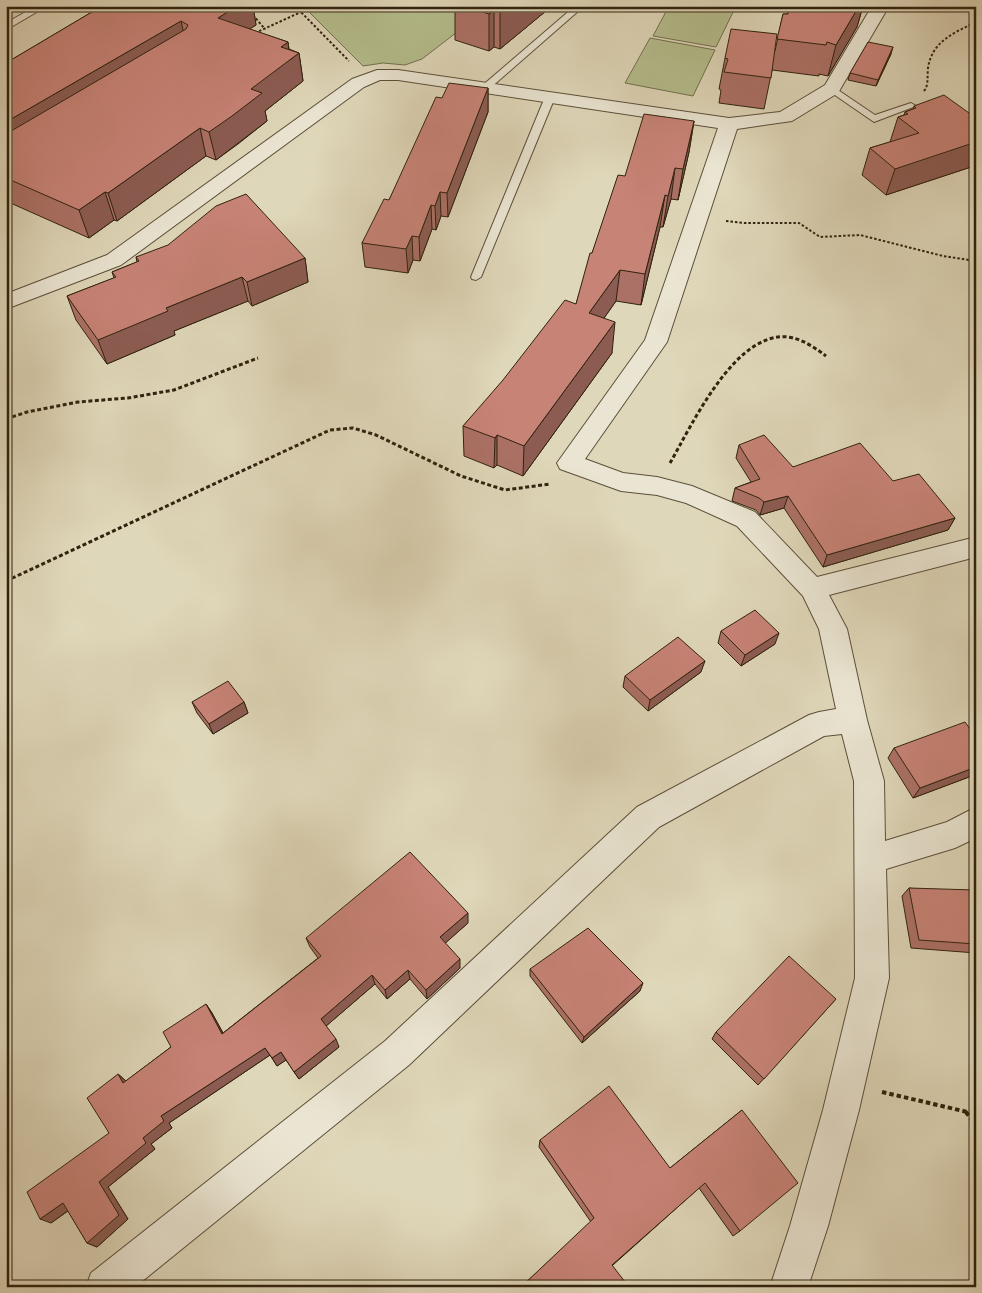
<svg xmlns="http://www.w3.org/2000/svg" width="982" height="1293" viewBox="0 0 982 1293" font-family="'Old Standard TT',serif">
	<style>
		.green { fill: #b5bd8d; stroke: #72704e }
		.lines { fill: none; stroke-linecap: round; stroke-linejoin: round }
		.service-casing { stroke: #5c4f3a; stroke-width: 2 }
		.minor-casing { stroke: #5c4f3a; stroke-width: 2 }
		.path-far2 { stroke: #30220f; stroke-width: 2; stroke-dasharray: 2.5 2; stroke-linecap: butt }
		.path-far1 { stroke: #30220f; stroke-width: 3; stroke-dasharray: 4 2.5; stroke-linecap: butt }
		.path { stroke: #30220f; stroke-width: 4; stroke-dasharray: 4.5 3; stroke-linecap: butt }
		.service { fill: #eae5d2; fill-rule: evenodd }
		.minor { fill: #eae5d2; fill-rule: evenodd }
		.wall { fill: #ac7166; stroke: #30220f }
		.shaded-wall { fill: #8c5c53; stroke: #30220f }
		.building { fill: #c88377; stroke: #30220f }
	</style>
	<rect width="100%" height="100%" fill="#dfd7b9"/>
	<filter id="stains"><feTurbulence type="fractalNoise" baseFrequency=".004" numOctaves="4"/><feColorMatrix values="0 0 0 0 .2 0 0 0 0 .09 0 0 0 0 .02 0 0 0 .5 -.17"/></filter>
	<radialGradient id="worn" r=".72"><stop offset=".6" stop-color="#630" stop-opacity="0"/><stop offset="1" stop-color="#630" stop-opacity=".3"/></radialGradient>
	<g class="green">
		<polygon points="303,6 491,6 422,59 405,65 383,63 363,66"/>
		<polygon points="669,6 736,6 716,47 653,36"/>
		<polygon points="650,38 715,50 693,96 625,83"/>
	</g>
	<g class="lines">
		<g class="service-casing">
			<g id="service">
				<polygon points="36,6 47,6 6,30 6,23"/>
				<polygon points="575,6 584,6 489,89 483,89 483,85"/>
				<polygon points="832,86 875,115 911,103 916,106 874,122 829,91 829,87"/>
				<polygon points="550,94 555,97 481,277 476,280 472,279 471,277 545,97"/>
			</g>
		</g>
		<g class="minor-casing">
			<polygon id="minor" points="872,6 889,6 838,93 792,121 737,129 667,342 585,459 623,473 657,477 692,486 755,512 817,577 976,537 976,557 829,595 847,629 867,720 884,781 885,841 947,822 976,807 976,838 955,848 886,869 889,978 859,1110 828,1226 808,1287 770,1287 790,1226 823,1110 855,978 854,781 842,734 824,736 659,827 409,1065 135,1287 86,1287 91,1273 385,1041 637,807 809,715 819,712 836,709 819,629 803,596 737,526 686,503 657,495 621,491 560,469 557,463 645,340 718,128 398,80 380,80 364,87 121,265 6,309 6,294 107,255 352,79 377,70 398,70 729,118 780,112 825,85"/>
		</g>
		<g class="path-far2">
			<polyline points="295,6 349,61"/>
			<polyline points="253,15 264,28"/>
			<polyline points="255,33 301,12"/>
			<path d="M924,91C929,85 927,76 928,68C932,41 954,33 976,22"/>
			<polyline points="726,221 744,223 799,223 820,237 860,235 943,256 976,261"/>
		</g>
		<g class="path-far1">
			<polyline points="6,419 27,412 78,402 128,398 174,390 258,358"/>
			<path d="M670,463C692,425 735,331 788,337C803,339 815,348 826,356"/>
			<polyline points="6,581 330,430 353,428 376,435 461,476 505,490 550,484"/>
		</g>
		<g class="path">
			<polyline points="882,1092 976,1114"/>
			<polyline points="966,1112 976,1126"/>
		</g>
		<use href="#service" class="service"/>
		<use href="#minor" class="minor"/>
	</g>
	<g class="wall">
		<polygon points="102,6 253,6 256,25 249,29 288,42 289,49 299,53 303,81 265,111 267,121 238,144 216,160 206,156 117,221 114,220 89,238 6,201 6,63"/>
		<polygon points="455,6 552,6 500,49 494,47 489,51 455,40"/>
		<polygon points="789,6 863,6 857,27 828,76 819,74 819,76 772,70 764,109 719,103 721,90 719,89 725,58 775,51 783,14 788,14"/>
		<polygon points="891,54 876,86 848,80 850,73"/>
		<polygon points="488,88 488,112 448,217 441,216 436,230 432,229 420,261 413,260 408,273 365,267 362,243 389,200 442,98"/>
		<polygon points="914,106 976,118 976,158 974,158 971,167 886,195 862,175 870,148 890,142 898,117 904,115 905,112 913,109"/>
		<polygon points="694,121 689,152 678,200 671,199 663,227 660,227 641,305 616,301 604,318 612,353 523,476 497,465 494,468 464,456 463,426 576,304 592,253 625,176"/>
		<polygon points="136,257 305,258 308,282 252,306 248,301 174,331 175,335 107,364 76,320 67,296 114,278 112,272 137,262"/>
		<polygon points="739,445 793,467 893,481 955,518 948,530 823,567 784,508 760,515 756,510 732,501 735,488 751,482 736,458"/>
		<polygon points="721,631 775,644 741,666 718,643"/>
		<polygon points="701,672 648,711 623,687 625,676"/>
		<polygon points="192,702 244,702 248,713 213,734 197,713"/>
		<polygon points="894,748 969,777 913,798 888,758"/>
		<polygon points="909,888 976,896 976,953 911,948 902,896"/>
		<polygon points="468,923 445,943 460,968 427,999 410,979 387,999 375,984 326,1026 339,1047 299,1079 286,1060 277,1066 270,1055 169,1123 172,1128 151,1144 155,1149 108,1187 128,1219 97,1247 87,1243 68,1211 51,1223 109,1133 118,1074 126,1081 171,1047 206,1004 212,1013 223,1033 318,958 310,947 306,938"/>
		<polygon points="530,969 640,991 582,1043 530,976"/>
		<polygon points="836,999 758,1085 712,1039 716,1032"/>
		<polygon points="742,1110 740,1231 733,1236 699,1188 613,1265 521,1287 591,1222 539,1147 540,1140 670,1168"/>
	</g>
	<g class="shaded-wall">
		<polygon points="6,6 17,6 6,12"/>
		<polygon points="237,6 253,6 256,25 223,46 218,18"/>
		<polygon points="507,6 552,6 500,49 500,12"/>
		<polygon points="859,6 863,6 857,27 828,76 836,45"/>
		<polygon points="494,10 494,47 489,51 489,14"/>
		<polygon points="181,21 187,48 6,157 6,122"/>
		<polygon points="288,42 290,60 299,53 303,81 265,111 267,121 216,160 209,132 251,89 281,47"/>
		<polygon points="893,47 891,54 876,86 878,80"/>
		<polygon points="488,88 488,112 448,217 447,193"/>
		<polygon points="694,121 689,152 678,200 683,169"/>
		<polygon points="200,128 206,156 117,221 108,193"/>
		<polygon points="976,135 976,158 974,158 971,167 886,195 895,169"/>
		<polygon points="675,168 671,199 663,227 668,196"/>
		<polygon points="105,192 114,220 89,238 79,210"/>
		<polygon points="440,192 441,216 436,230 435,206"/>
		<polygon points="665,195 660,227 641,305 645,274"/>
		<polygon points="431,205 432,229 420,261 419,237"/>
		<polygon points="412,236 413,260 408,273 406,249"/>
		<polygon points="305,258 308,282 252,306 247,282"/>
		<polygon points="620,270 616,301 586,344 589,313"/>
		<polygon points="242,277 248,301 174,331 175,335 107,364 98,340 166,308"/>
		<polygon points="615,322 612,353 523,476 524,446"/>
		<polygon points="497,435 497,465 494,468 495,438"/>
		<polygon points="788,496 784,508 760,515 764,502"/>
		<polygon points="955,518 948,530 823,567 827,555"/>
		<polygon points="779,633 775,644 741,666 745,655"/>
		<polygon points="705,661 701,672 648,711 650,700"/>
		<polygon points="244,702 248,713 213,734 209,724"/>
		<polygon points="976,767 976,772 969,777 913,798 920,788"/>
		<polygon points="468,913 468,923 441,947 440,937"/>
		<polygon points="460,959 460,968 427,999 426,990"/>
		<polygon points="408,970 410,979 387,999 385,990"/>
		<polygon points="372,975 375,984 325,1027 321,1019"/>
		<polygon points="643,983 640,991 582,1043 584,1037"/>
		<polygon points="206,1004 212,1013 228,1042 222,1034"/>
		<polygon points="336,1039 339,1047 299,1079 294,1072"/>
		<polygon points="265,1048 270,1055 169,1123 172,1128 151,1144 155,1149 108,1187 128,1219 97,1247 87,1243 99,1182 143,1138 161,1116"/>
		<polygon points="281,1052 286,1060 277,1066 272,1058"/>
		<polygon points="118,1074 127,1082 123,1083"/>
		<polygon points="63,1203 73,1207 51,1223 40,1219"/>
	</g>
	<g class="building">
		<polygon points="102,6 237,6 218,18 288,42 281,47 299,53 251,89 262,93 232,116 209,132 200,128 108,193 105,192 79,210 6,178 6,134 186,29 188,25 181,21 6,122 6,63"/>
		<polygon points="465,6 507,6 500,12 494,10 489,14"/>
		<polygon points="789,6 859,6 836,45 827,42 826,45 777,39 783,14 788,14"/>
		<polygon points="731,29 777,34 771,78 724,72 728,59 725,58"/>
		<polygon points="868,42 893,47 878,80 850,73"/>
		<polygon points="449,83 488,88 447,193 440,192 435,206 431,205 419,237 412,236 406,249 362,243 384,199 389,200 436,97 442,98"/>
		<polygon points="944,95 976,118 976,135 973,136 976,137 976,142 895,169 870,148 919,133 898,117 908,114 905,112 916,108 914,106"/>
		<polygon points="644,114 694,121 683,169 675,168 668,196 665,195 645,274 620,270 589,313 615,322 524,446 497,435 495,438 463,426 503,380 565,300 576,304 590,253 592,253 618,175 625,176"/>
		<polygon points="246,194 305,258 247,282 242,277 166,308 168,311 98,340 67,296 116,277 112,272 139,261 136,257 168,245 216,206"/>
		<polygon points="764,435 793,467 860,443 893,481 919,474 955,518 827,555 788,496 764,502 759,498 735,488 760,479 739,445"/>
		<polygon points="755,610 779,633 745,655 721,631"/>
		<polygon points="678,637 705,661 650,700 625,676"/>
		<polygon points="228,681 244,702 209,724 192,702"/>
		<polygon points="965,722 976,737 976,767 920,788 894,748"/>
		<polygon points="410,852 468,913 440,937 460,959 426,990 408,970 385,990 372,975 321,1019 336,1039 294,1072 281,1052 272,1058 265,1048 161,1116 164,1121 143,1138 146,1143 99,1182 119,1215 87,1243 63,1203 40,1219 27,1192 109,1133 87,1098 118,1074 123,1083 171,1047 163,1032 206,1004 222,1034 321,956 306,938"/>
		<polygon points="909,888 975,890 976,896 976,944 919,940"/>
		<polygon points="588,928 643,983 584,1037 530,969"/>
		<polygon points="789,956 836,999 764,1079 716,1032"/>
		<polygon points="609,1086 670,1168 742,1110 798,1183 740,1231 705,1183 612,1265 629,1287 521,1287 594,1218 540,1140"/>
	</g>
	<rect width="982" height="1293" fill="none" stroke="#dfd7b9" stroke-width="25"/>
	<rect x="8" y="8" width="967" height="1278" fill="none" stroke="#30220f" stroke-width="2.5"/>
	<rect x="12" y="12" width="957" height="1268" fill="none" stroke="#30220f"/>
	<rect width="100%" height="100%" filter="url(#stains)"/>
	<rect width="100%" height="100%" fill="url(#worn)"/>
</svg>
